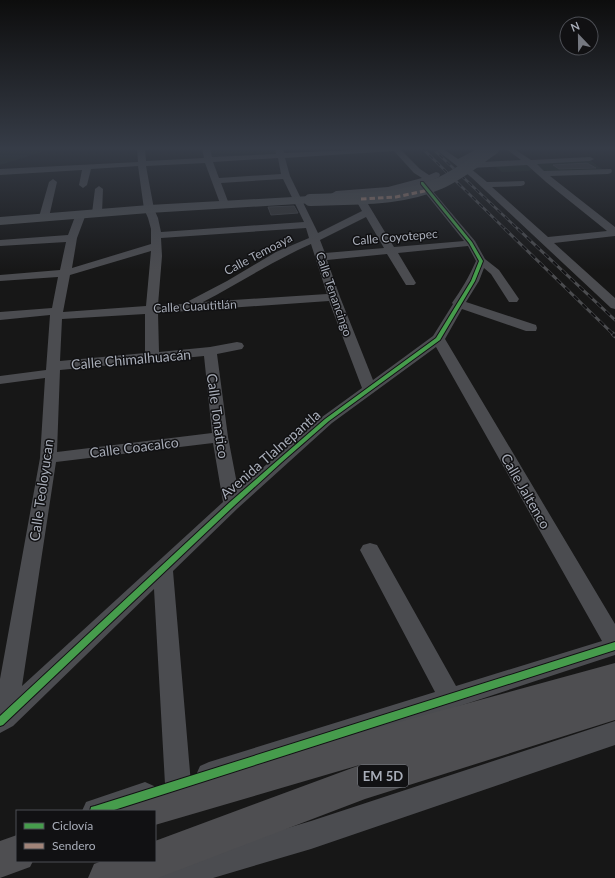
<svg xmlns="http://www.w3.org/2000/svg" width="615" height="878" viewBox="0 0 615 878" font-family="Lato,sans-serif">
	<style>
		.green { fill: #1d241e }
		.building { fill: #353536; stroke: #3f4043 }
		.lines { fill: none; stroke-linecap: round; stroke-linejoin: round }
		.minor { fill: #4b4c50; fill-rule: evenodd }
		.major { fill: #4d4f52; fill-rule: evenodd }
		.highway { fill: #4e4e51; fill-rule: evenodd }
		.rail-far2-casing { stroke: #4b4c4f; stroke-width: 2.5 }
		.rail-far1-casing { stroke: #4b4c4f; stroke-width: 3 }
		.rail-casing { stroke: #4b4c4f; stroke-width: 4.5 }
		.rail-far2 { stroke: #111113; stroke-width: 1.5; stroke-dasharray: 5; stroke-linecap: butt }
		.rail-far1 { stroke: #111113; stroke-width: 2; stroke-dasharray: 6; stroke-linecap: butt }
		.rail { stroke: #111113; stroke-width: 3; stroke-dasharray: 8; stroke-linecap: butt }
		.major-bridge { stroke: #4d4f52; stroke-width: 12 }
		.quiet { stroke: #a18479; stroke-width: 3; stroke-dasharray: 5.5 3; stroke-linecap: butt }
		.cycleway-casing { stroke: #111113; stroke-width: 2 }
		.cycleway { fill: #469c4c; fill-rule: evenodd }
		.labels { text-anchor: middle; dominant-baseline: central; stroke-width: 3; stroke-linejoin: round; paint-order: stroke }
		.far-street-label { font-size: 12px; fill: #a8adb8; stroke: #111113 }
		.shield { fill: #111113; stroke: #7b7e86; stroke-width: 1 }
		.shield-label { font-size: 13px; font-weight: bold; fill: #a8adb8 }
		.street-label { font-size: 14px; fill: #a8adb8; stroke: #111113 }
	</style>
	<rect width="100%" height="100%" fill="#171717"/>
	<g class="green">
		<polygon points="0,148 55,148 0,165"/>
		<polygon points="209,148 275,148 278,155 212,159"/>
		<polygon points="588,159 605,171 542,174 531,162"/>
		<polygon points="523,163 532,169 529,171 502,172 492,164"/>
	</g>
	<g class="building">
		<polygon points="587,163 596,168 559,169 553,165"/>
		<polygon points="294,206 298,213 271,215 268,207"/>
	</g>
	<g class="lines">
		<g class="minor">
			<path d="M137,148H145L146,161L204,158L202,148H210L212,157L276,154L275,148H283L284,153L399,148L420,169L429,175L436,172L439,173L440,175L439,177L426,183L475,241L485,259L499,270L519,299L517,302H509L491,274L484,268L479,281L466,302L536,325L537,328L536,331H526L462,309L445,339L615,624V655L209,788L200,784L196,775L200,766L209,762L435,692L360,550L363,545L370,543L377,545L456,686L602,641L436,347L332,423L238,508L173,571L191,784L187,793L178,797L169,793L165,784L154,589L13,726L0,733V679L40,458L45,378L0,384V376L46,370L50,315L0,320V312L52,308L58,277L0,281V275L60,270L66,242L0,246V240L68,235L76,214L81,211L86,214L77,238L72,268L151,244V229L148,218L144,209L138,166L91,169L87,185L83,188L79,185L82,170L0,175V169L138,162ZM394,151L414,173L422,178L388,187L336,191L331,194L333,196L388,192L419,185L464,241L394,247L368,204L363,201L358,204L362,211L318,233L290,176L285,158ZM278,158L281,174L219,178L213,162ZM205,163L221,206H227L229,204L221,183L283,179L304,222L161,232L158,218L154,209L146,166ZM366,217L384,248L325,253L320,240ZM306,228L309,238L276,252L227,281L183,304L158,305L162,256L161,238ZM311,244L327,294L203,302C239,283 273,261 311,244ZM468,246L476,261C469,277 461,290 452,303L453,304L433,336L373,380L340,297L327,260L387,254L406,285H414L416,283L398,253ZM151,251L146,306L63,312L70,275ZM329,301L362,388L322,417L238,489L228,437L217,354L242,349L244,346L242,343L237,342L210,347L159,352L158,313ZM145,314V353L60,361L62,319ZM204,356L212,433L57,452L60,370ZM213,443L223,502L22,686L56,462Z"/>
			<path d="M434,148H442L458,159L479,148H488L463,163H464L521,160L505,148H513L531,160L590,157L594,159L590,161L537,164L544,171L611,169L612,171L611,173L608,174L550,176L615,227V236L554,243L615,298V309L611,308L471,177ZM527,165L546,182L607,231L548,237L492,187L521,186L524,185L525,183L524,181L487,182L470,168Z"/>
			<polygon points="53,179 57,182 49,217 47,219 41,219 39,217 49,182"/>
			<polygon points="99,186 103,189 102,213 97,216 92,213 95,189"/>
			<polygon points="615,721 615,745 311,849 213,878 152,878 156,868 166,864 311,821"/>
			<polygon points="145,782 154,786 158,795 154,804 136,811 82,811 86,802"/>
		</g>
		<polygon class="major" points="310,196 314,197 316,200 314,203 149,213 0,225 0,217 149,205"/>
		<g class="highway">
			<polygon points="615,663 615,720 365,799 158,878 88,878 94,864 102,861 155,861 155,841 363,764 155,825 155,811 121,811 126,798 139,793"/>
			<polygon points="17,835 17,861 33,861 30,867 0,878 0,841"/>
		</g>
		<g class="rail-far2-casing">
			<g id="rail-far2">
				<polyline points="422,148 506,230"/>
				<polyline points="432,148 519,230"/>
			</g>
		</g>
		<g class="rail-far1-casing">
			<g id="rail-far1">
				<polyline points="505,229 614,335"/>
				<polyline points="518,229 615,320"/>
			</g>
		</g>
		<g class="rail-casing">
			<polyline id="rail" points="613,334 615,336"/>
		</g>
		<use href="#rail-far2" class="rail-far2"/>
		<use href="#rail-far1" class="rail-far1"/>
		<use href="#rail" class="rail"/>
		<path class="major-bridge" d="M310,200C353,198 400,201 440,183C460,174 477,160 494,148"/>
		<polyline class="quiet" points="361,199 396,197 429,190"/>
		<g class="cycleway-casing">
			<g id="cycleway">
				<polygon points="421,182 423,182 472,242 483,261 475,281 440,340 329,421 282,462 234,506 3,725 0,726 0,716 230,502 278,460 325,419 436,338 471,281 479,261 469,243 421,184"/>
				<polygon points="615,642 615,650 111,811 90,811 91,807 95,806"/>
			</g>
		</g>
		<use href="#cycleway" class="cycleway"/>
	</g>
	<linearGradient id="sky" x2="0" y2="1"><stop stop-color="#0d0d0d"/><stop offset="0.55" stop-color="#363c47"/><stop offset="1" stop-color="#363c47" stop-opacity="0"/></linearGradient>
	<rect width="615" height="270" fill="url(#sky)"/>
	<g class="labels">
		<g class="far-street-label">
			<text transform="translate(395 237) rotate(-5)">Calle Coyotepec</text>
			<text transform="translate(258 254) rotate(-28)">Calle Temoaya</text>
			<text transform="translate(334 294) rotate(71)">Calle Tenancingo</text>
			<text transform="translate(195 306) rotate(-3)">Calle Cuautitlán</text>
		</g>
		<rect class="shield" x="358" y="765" width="50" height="22" rx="3"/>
		<g class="shield-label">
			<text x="383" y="776">EM 5D</text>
		</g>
		<g class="street-label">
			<text transform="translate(131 359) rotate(-5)">Calle Chimalhuacán</text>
			<text transform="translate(218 416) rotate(82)">Calle Tonatico</text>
			<text transform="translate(134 447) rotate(-7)">Calle Coacalco</text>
			<text transform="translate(270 454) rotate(-41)">Avenida Tlalnepantla</text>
			<text transform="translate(41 490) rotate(-82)">Calle Teoloyucan</text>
			<text transform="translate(526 491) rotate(60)">Calle Jaltenco</text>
		</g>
	</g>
	<rect x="16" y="810" width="140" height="52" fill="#111113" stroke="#4d4f55"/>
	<rect x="24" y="823" width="20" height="6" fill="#469c4c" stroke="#4d4f55"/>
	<text x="52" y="830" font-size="12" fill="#a8adb8">Ciclovía</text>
	<rect x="24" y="843" width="20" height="6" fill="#a18479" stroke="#4d4f55"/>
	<text x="52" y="850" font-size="12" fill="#a8adb8">Sendero</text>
	<g transform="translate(579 36) rotate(338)"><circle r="19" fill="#111113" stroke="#4d4f55"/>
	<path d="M0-3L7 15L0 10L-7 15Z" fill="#757880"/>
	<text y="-6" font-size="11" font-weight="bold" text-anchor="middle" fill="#a8adb8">N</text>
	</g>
</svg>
